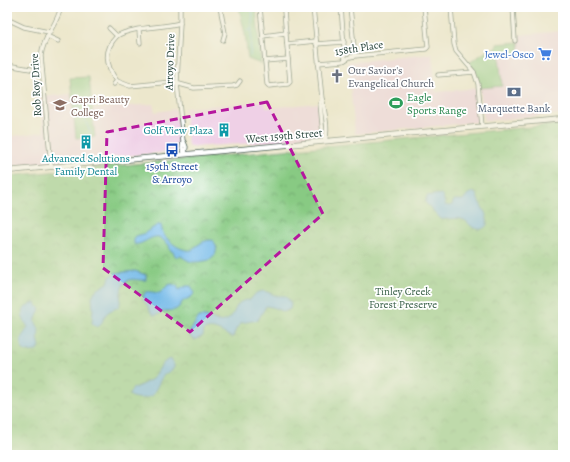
<svg xmlns="http://www.w3.org/2000/svg" width="570" height="462" viewBox="0 0 570 462" font-family="Alegreya,serif">
	<style>
		.built { fill: #efd0e6 }
		.grass { fill: #88ca83; stroke: #54845c }
		.park { fill: url(#park-crowns); stroke: #54845c }
		.water { fill: #70b7e7; stroke: #487a8e }
		.lines { fill: none; stroke-linecap: round; stroke-linejoin: round }
		.stream { stroke: #70b7e7; stroke-width: 1 }
		.minor-casing { stroke: #3e564b; stroke-width: 5 }
		.major-casing { stroke: #3e564b; stroke-width: 6 }
		.minor { stroke: #fff; stroke-width: 3.5 }
		.major { stroke: #fff; stroke-width: 4.5 }
		.marked { fill: none; stroke: #b5179e; stroke-width: 3; stroke-dasharray: 8 5; stroke-linejoin: round }
		.labels { text-anchor: middle; dominant-baseline: central; stroke-width: 3.5; stroke-linejoin: round; paint-order: stroke }
		.street-label { font-size: 11px; fill: #1f3d34; stroke: #fff }
		.shop-label { font-size: 11px; fill: #366cbe; stroke: #fff; text-anchor: end }
		.worship-label { font-size: 11px; fill: #5b616d; stroke: #fff; text-anchor: start }
		.leisure-label { font-size: 11px; fill: #27864d; stroke: #fff; text-anchor: start }
		.education-label { font-size: 11px; fill: #785e54; stroke: #fff; text-anchor: start }
		.service-label { font-size: 11px; fill: #4e5e75; stroke: #fff }
		.culture-label { font-size: 11px; fill: #0d838f; stroke: #fff; text-anchor: end }
		.transit-label { font-size: 11px; fill: #164399; stroke: #fff }
		.park-label { font-size: 11px; fill: #396048; stroke: #fff }
	</style>
	<defs>
		<pattern id="park-crowns" width="20" height="18" patternUnits="userSpaceOnUse"><rect width="20" height="18" fill="#88ca83"/><path d="M2 6a3 3 0 1 1 6 0M12 15a3 3 0 1 1 6 0" fill="none" stroke="#6fa56c"/></pattern>
	</defs>
	<rect width="100%" height="100%" fill="#fff"/>
	<filter id="ink" filterUnits="userSpaceOnUse"><feTurbulence type="fractalNoise" baseFrequency=".025" numOctaves="2"/><feDisplacementMap in="SourceGraphic" scale="8" xChannelSelector="R" yChannelSelector="G"/><feConvolveMatrix kernelMatrix="1 2 1 2 8 2 1 2 1" color-interpolation-filters="sRGB"/></filter>
	<filter id="wash" filterUnits="userSpaceOnUse"><feTurbulence type="fractalNoise" baseFrequency=".012" numOctaves="4" result="noise"/><feDisplacementMap in="SourceGraphic" scale="16" xChannelSelector="R" yChannelSelector="G"/><feGaussianBlur stdDeviation="0.9" result="paint"/><feColorMatrix in="noise" values="0 0 0 0 0 0 0 0 0 0 0 0 0 0 0 0 0 1.4 0 .05"/><feComposite in="paint" operator="in"/></filter>
	<g filter="url(#wash)">
		<rect width="100%" height="100%" fill="#ece7cc"/>
		<g class="built">
			<polygon points="563,31 563,114 484,121 480,88 502,86 499,56 520,54 518,35"/>
			<polygon points="432,54 436,92 476,88 480,120 479,122 355,134 348,62"/>
			<polygon points="72,94 76,138 95,136 92,109 153,104 155,112 176,109 180,148 178,151 7,167 7,137 44,132 40,97"/>
			<polygon points="265,101 266,108 318,103 322,137 256,143 191,147 188,146 184,108"/>
		</g>
		<g class="grass">
			<polygon points="239,7 256,7 261,64 248,59 245,34"/>
			<path d="M519,42L520,54L499,56L502,86L480,88C479,78 475,71 469,63L490,49L497,48V44Z"/>
			<polygon points="89,77 95,137 76,138 70,78"/>
		</g>
		<polygon class="park" points="563,124 563,455 7,455 7,176"/>
		<g class="water">
			<path d="M473,192L477,195C478,205 489,212 487,225C485,227 482,230 479,229C472,229 470,224 466,221C460,216 447,220 441,219L425,202L427,196L441,194L443,196L445,205L449,206L452,205L454,200H463L468,194Z"/>
			<path d="M158,225H161C162,229 162,232 164,235C170,243 182,252 192,250C199,244 203,240 212,240C218,244 218,255 211,259C209,261 196,262 192,262C188,261 184,258 181,256L176,257L173,252L170,250L169,245C166,243 162,238 159,237C150,235 143,246 134,244V239L136,236L143,234Z"/>
			<path d="M135,271L146,275V280C140,281 134,278 129,280C118,284 122,299 119,307C115,309 110,310 107,313C102,318 101,334 92,323L93,309L92,297L95,291L108,283L110,277L115,273Z"/>
			<path d="M172,284L177,286L179,290L186,286H191L195,293L191,297L183,301L179,307L175,310L165,311L157,315H153C148,310 149,305 143,300C143,287 152,293 160,293L168,285Z"/>
			<path d="M263,291C268,292 270,293 274,295C283,298 284,291 291,304L290,309L284,312L272,307L266,306L258,320L241,323L236,329L233,337H231C223,333 213,325 204,330L203,336L195,340L190,337V331L199,317C209,315 219,325 227,320C238,314 232,300 250,300L256,293Z"/>
			<path d="M33,303H35L40,309L35,321L39,329L38,338L40,347L37,351L27,352L22,349C19,334 23,338 28,327C26,324 24,321 23,318C20,311 27,305 33,303Z"/>
			<path d="M171,359L174,365V368C171,371 168,372 165,374C159,380 157,388 153,395C146,399 136,400 129,395L132,389C139,386 146,383 152,379C159,373 160,361 171,359Z"/>
		</g>
		<g class="lines">
			<g class="stream">
				<polyline points="247,31 252,29"/>
				<polyline points="250,56 253,7"/>
				<polyline points="75,100 91,133"/>
			</g>
		</g>
	</g>
	<g filter="url(#ink)">
		<g class="lines">
			<g class="minor-casing">
				<g id="minor">
					<polyline points="180,7 180,23 177,83 183,141 182,148 185,154"/>
					<polyline points="220,7 225,33 223,40"/>
					<polyline points="260,7 267,84 269,86 288,84 290,82 284,11 285,7"/>
					<path d="M313,7L322,99L323,102C325,115 329,129 325,141"/>
					<polyline points="341,7 345,60"/>
					<polyline points="350,7 355,56"/>
					<polyline points="451,7 454,44 456,51 474,72 478,84 482,126"/>
					<polyline points="513,7 515,41"/>
					<polyline points="284,9 302,7"/>
					<polyline points="7,19 24,27 49,32"/>
					<path d="M109,28L117,36C103,50 106,66 117,81"/>
					<polyline points="139,30 140,43"/>
					<polyline points="47,36 58,41"/>
					<path d="M117,36C130,27 163,28 180,23"/>
					<polyline points="263,36 286,33"/>
					<polyline points="287,44 316,41"/>
					<polyline points="316,44 344,42"/>
					<polyline points="265,61 288,59"/>
					<polyline points="318,63 343,61 350,57 355,56 426,49 428,47 424,7"/>
					<polyline points="7,65 42,71"/>
					<polyline points="438,75 474,72"/>
					<polyline points="114,84 117,81 130,86 172,82 194,88 233,86 237,85 240,81"/>
					<polyline points="322,99 320,103 323,135 325,141"/>
					<polyline points="184,142 186,147 185,154"/>
					<path d="M51,166L41,56C43,37 57,25 61,7"/>
				</g>
			</g>
			<g class="major-casing">
				<polyline id="major" points="7,171 563,119"/>
			</g>
			<use href="#minor" class="minor"/>
			<use href="#major" class="major"/>
		</g>
	</g>
	<path d="M0 0H570V462H0ZM267,102L323,214L190,332L103,268L107,132Z" fill="#ece7cc" fill-opacity=".55" fill-rule="evenodd"/>
	<path class="marked" d="M267,102L323,214L190,332L103,268L107,132Z"/>
	<defs>
		<g id="supermarket-bare" transform="scale(1.08)"><path d="M-6-5.5h2.5l.6 2H6L4.5 2H-2.5L-4.4-4H-6ZM-1.5 3.2a1.3 1.3 0 1 0 .1 0ZM3 3.2a1.3 1.3 0 1 0 .1 0Z" fill="#3f7fe0" stroke="#fff" stroke-width="2.5" paint-order="stroke"/></g>
		<g id="church-bare" transform="scale(1.08)"><path d="M-1.2-6h2.4v3.5h3.3v2.4h-3.3V6h-2.4V-.1h-3.3v-2.4h3.3Z" fill="#6b7280" stroke="#fff" stroke-width="2.5" paint-order="stroke"/></g>
		<g id="bank-bare" transform="scale(1.08)"><path d="M-6-4H6V4H-6ZM0-2.3a2.3 2.3 0 1 0 0 4.6a2.3 2.3 0 1 0 0-4.6Z" fill="#5c6f8a" stroke="#fff" stroke-width="2.5" paint-order="stroke"/></g>
		<g id="stadium-bare" transform="scale(1.08)"><path d="M0-5a6.5 5 0 1 0 0 10a6.5 5 0 1 0 0-10ZM-3.5-1.8h7v3.6h-7Z" fill="#2e9e5b" stroke="#fff" stroke-width="2.5" paint-order="stroke"/></g>
		<g id="university-bare" transform="scale(1.08)"><path d="M0-5L7-2L0 1L-7-2ZM-4 1L0 2.5L4 1V4Q0 6-4 4Z" fill="#8d6e63" stroke="#fff" stroke-width="2.5" paint-order="stroke"/></g>
		<g id="building-bare" transform="scale(1.08)"><path d="M-4-6H4V6H1V3H-1V6H-4ZM-2.5-4.3h1.7v1.8h-1.7ZM.8-4.3h1.7v1.8H.8ZM-2.5-1h1.7V.8h-1.7ZM.8-1h1.7V.8H.8Z" fill="#0f9aa8" stroke="#fff" stroke-width="2.5" paint-order="stroke"/></g>
		<g id="bus-bare" transform="scale(1.08)"><path d="M-5-6H5V4H4V6H2V4H-2V6H-4V4H-5ZM-3.5-4V0h7V-4ZM-3.5 1.2v1.5H-2V1.2ZM2 1.2v1.5H3.5V1.2Z" fill="#1a4fb4" stroke="#fff" stroke-width="2.5" paint-order="stroke"/></g>
	</defs>
	<g fill-rule="evenodd">
		<use href="#supermarket-bare" x="545" y="54"/>
		<use href="#church-bare" x="337" y="76"/>
		<use href="#bank-bare" x="514" y="92"/>
		<use href="#stadium-bare" x="396" y="103"/>
		<use href="#university-bare" x="60" y="105"/>
		<use href="#building-bare" x="224" y="130"/>
		<use href="#building-bare" x="86" y="142"/>
		<use href="#bus-bare" x="172" y="150"/>
	</g>
	<g class="labels">
		<g class="street-label">
			<text transform="translate(359 48) rotate(-9)">158th Place</text>
			<text transform="translate(170 62) rotate(-88)">Arroyo Drive</text>
			<text transform="translate(36 85) rotate(-93)">Rob Roy Drive</text>
			<text transform="translate(284 136) rotate(-5)">West 159th Street</text>
		</g>
		<g class="shop-label">
			<text x="534" y="54">Jewel-Osco</text>
		</g>
		<g class="worship-label">
			<text x="348" y="70">Our Savior's<tspan x="348" dy="13">Evangelical Church</tspan></text>
		</g>
		<g class="leisure-label">
			<text x="407" y="97">Eagle<tspan x="407" dy="13">Sports Range</tspan></text>
		</g>
		<g class="education-label">
			<text x="71" y="99">Capri Beauty<tspan x="71" dy="13">College</tspan></text>
		</g>
		<g class="service-label">
			<text x="514" y="108">Marquette Bank</text>
		</g>
		<g class="culture-label">
			<text x="213" y="130">Golf View Plaza</text>
			<text x="86" y="158" text-anchor="middle">Advanced Solutions<tspan x="86" dy="13">Family Dental</tspan></text>
		</g>
		<g class="transit-label">
			<text x="172" y="166">159th Street<tspan x="172" dy="13">&amp; Arroyo</tspan></text>
		</g>
		<g class="park-label">
			<text x="403" y="291">Tinley Creek<tspan x="403" dy="13">Forest Preserve</tspan></text>
		</g>
	</g>
	<rect width="570" height="462" fill="none" stroke="#fff" stroke-width="24"/>
</svg>
